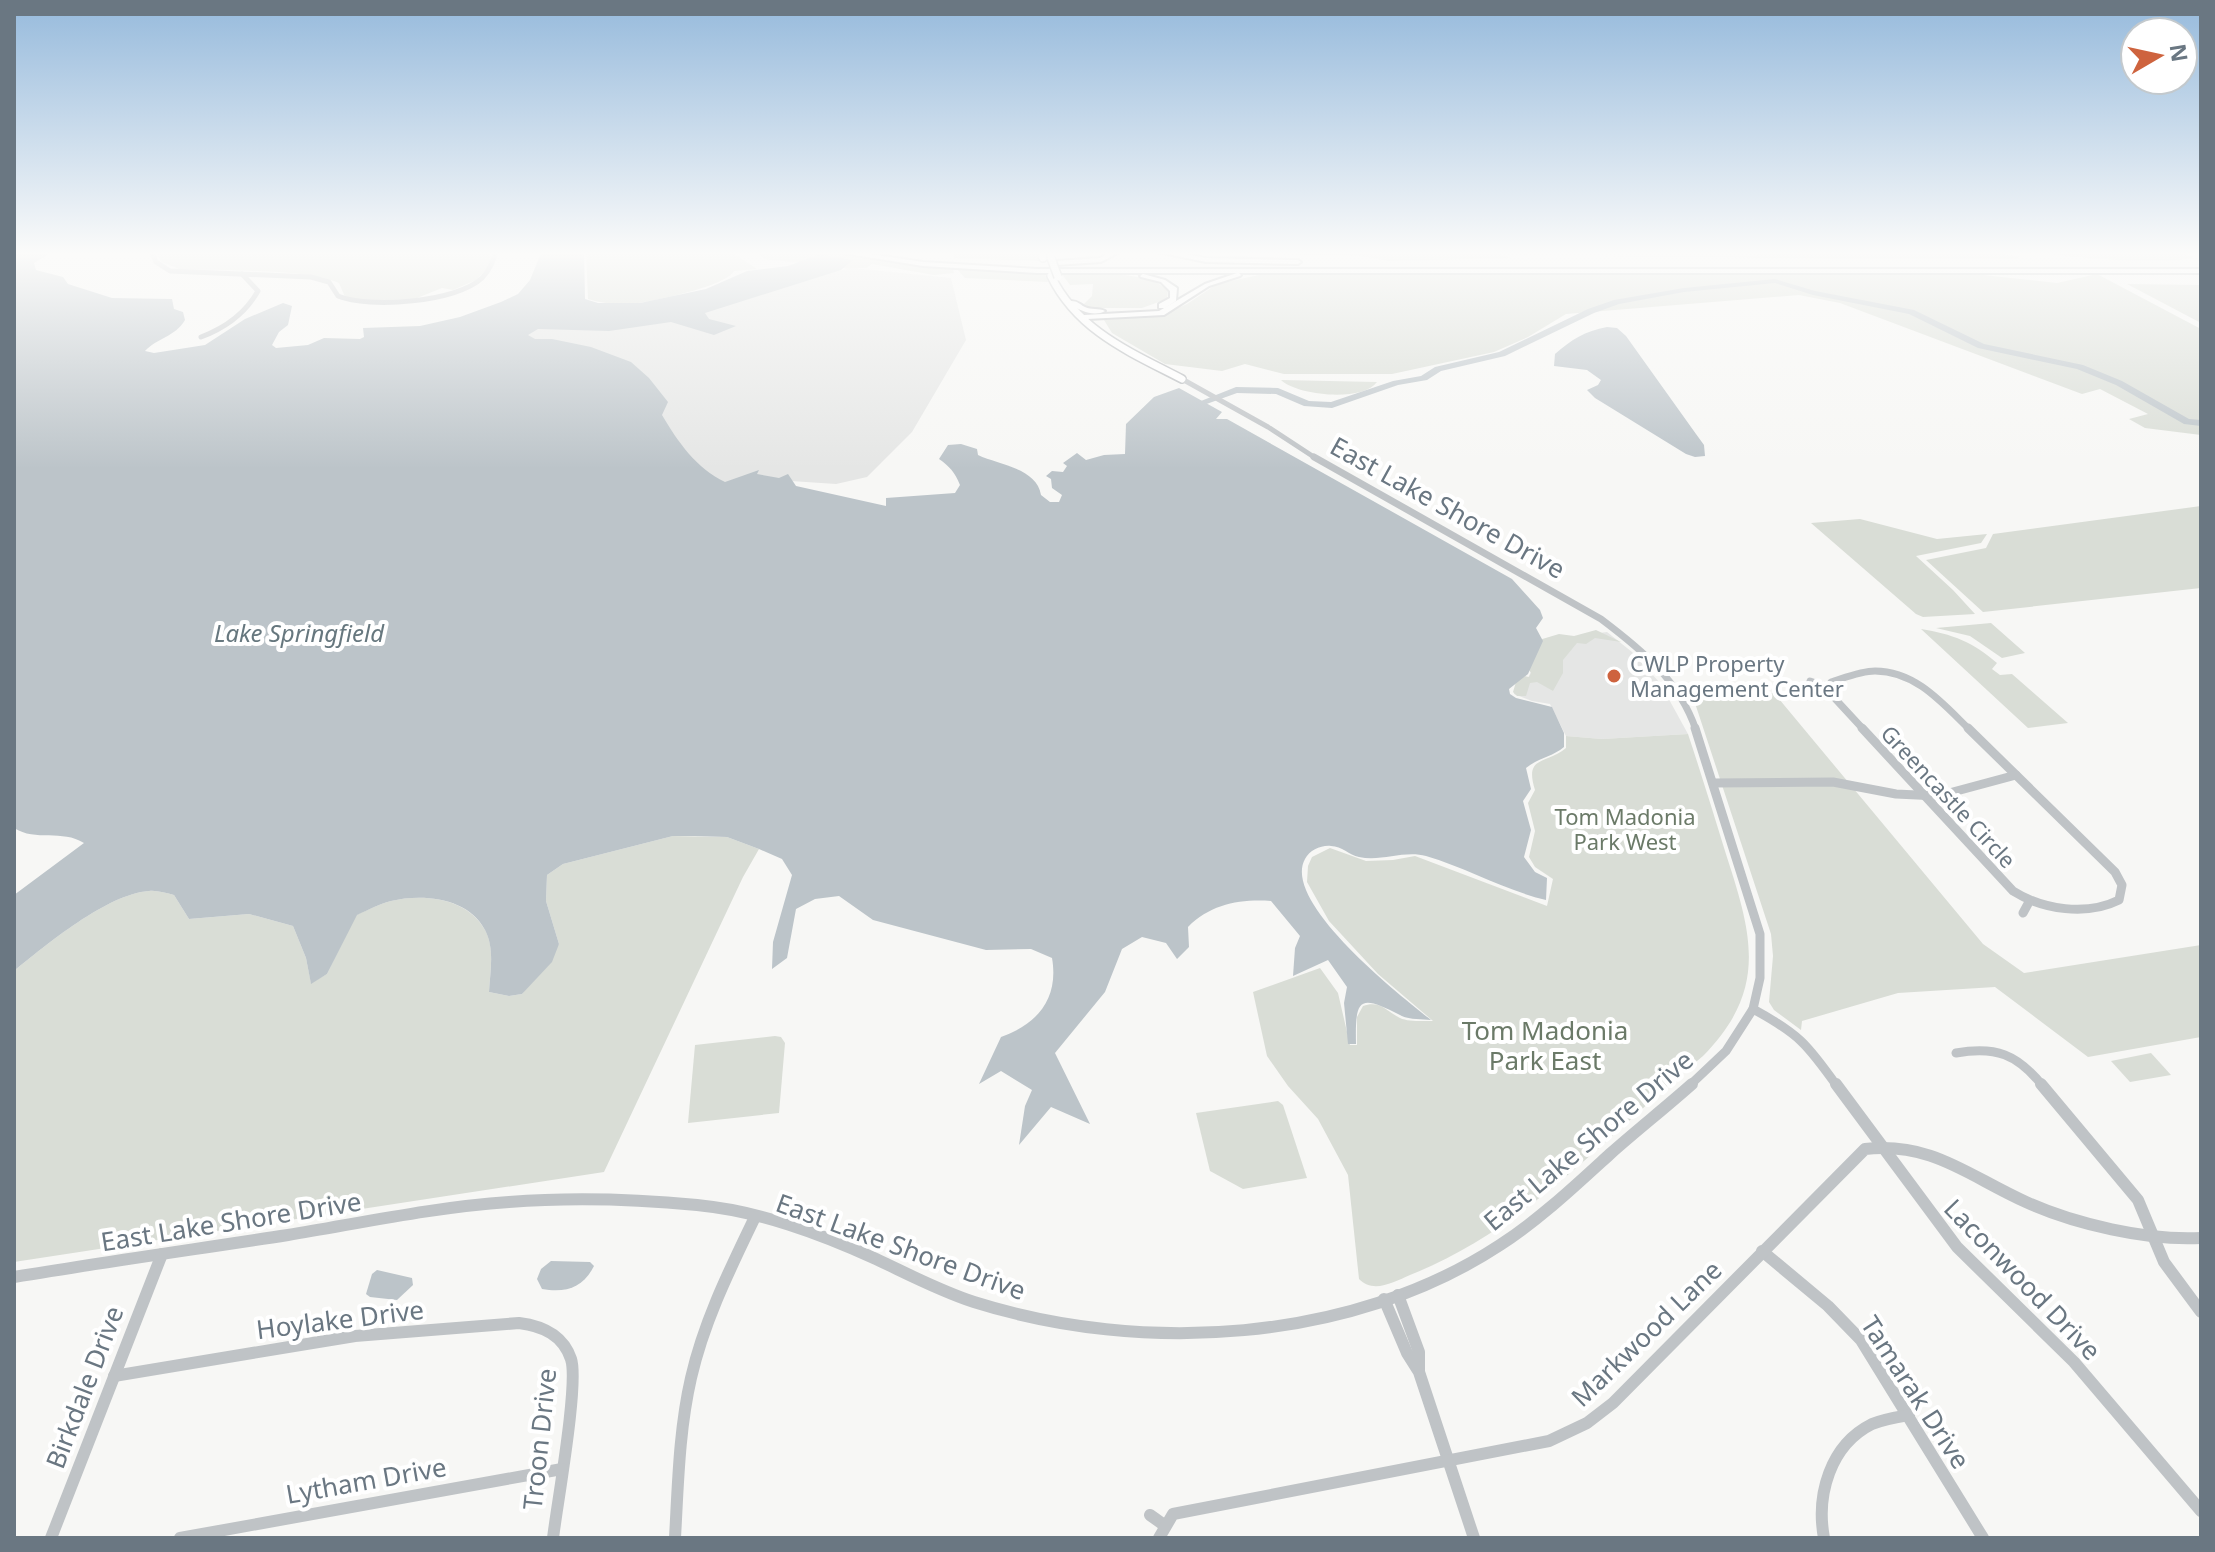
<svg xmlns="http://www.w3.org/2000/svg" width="2215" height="1552" viewBox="0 0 2215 1552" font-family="'Noto Sans',sans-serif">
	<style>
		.built { fill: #e5e6e5 }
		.green { fill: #d9ddd6 }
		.water { fill: #bcc4c9 }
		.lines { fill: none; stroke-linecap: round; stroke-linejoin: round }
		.river { fill: #bcc4c9; fill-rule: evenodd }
		.major-casing { stroke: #b3b7ba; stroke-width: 10 }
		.highway-casing { stroke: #b3b6b9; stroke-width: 4 }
		.minor-far3 { stroke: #bfc3c6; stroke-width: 5 }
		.minor-far2 { stroke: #bfc3c6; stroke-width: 7 }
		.minor-far1 { stroke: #bfc3c6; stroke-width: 9 }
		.minor { stroke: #bfc3c6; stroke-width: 12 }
		.major { stroke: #fff; stroke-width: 7 }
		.highway { fill: #fff; fill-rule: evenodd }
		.major-bridge-casing { stroke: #b3b7ba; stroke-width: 10; stroke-linecap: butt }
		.major-bridge { stroke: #fff; stroke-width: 7 }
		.poi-dot { fill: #ce633e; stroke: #fff; stroke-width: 3 }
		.labels { text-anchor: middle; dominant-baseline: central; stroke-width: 8; stroke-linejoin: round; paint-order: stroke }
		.poi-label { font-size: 22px; fill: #6a7782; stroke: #fff; text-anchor: start }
		.street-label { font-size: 22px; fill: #6a7782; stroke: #fff }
		.park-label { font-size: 22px; fill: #6b7a68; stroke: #fff }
		.water-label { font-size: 24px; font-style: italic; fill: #66777e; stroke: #fff }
		.near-street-label { font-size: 26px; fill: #6a7782; stroke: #fff }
		.near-park-label { font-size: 26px; fill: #6b7a68; stroke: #fff }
	</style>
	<rect width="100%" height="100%" fill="#f7f7f5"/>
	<g class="built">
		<polygon points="1205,251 1767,251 1749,258"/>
		<polygon points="853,268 951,278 966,340 912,432 867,477 836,484 776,480 722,486 518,340 532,326"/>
		<polygon points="1607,632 1632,652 1660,683 1688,734 1602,739 1566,736 1550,704 1532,701 1514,694 1514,689 1528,678 1546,640"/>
	</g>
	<g class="green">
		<path d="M155,251H488L492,257L487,269L476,280L453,290L442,288L412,300H363L345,297L339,283C306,268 218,271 179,269L162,262Z"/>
		<path d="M586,251H730L757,269L734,271C726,286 658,300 639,303C622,305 603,304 588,299Z"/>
		<path d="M755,251H820L953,269L954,273L934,275L872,264L866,268C858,267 850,270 843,268L851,260L820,254L801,263L764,259Z"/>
		<polygon points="986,251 1036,251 1041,261 954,258 952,252"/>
		<polygon points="1767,251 1977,251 2019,256 2018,259 1749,258"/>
		<path d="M2037,251H2184L2179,252L2194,257C2179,265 2054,258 2037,251Z"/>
		<polygon points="1497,253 1511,258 1388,261 1361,256 1256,254"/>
		<polygon points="957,269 1045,273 1048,282 965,278"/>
		<path d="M1062,274C1089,275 1149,269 1168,291L1167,299L1142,308H1088L1084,304L1092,296L1093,284L1070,285Z"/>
		<polygon points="1974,274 2057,283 2097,274 2201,329 2201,435 2145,428 2129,419 2148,414 2100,389 2082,394 1840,303 1799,295 1566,314 1528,337 1494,352 1392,374 1284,374 1245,364 1222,371 1165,364 1112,333 1104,320 1160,316 1187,304 1217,284 1259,275"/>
		<polygon points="2127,284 2201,285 2201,323"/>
		<path d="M1281,380L1377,382C1363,402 1298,396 1281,380Z"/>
		<polygon points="2201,506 2201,588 1983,612 1926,560 1986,548 1993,534"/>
		<polygon points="1860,519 1937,539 1987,534 1981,543 1916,556 1953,590 1975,614 1923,617 1916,614 1811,523"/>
		<polygon points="1991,623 2025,653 2002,658 1970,636 1936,628"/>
		<path d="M1921,629C1952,634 1973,642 1997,663L1992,669L2000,675L2012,674L2068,723L2028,728Z"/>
		<polygon points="1596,630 1621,642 1595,638 1586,644 1577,643 1563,660 1563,673 1553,691 1537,682 1530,683 1526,696 1517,696 1513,692 1518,675 1529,677 1531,673 1528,668 1539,640 1559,634 1574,636"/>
		<polygon points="1774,693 1983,944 2024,973 2201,945 2201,1037 2088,1057 1995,987 1898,993 1802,1021 1801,1030 1774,1010 1769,1002 1773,956 1771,934 1694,700"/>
		<path d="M1688,734C1701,773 1713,812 1725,851C1751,932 1770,988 1703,1056C1608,1134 1527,1229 1410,1275C1394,1282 1373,1294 1359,1279L1348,1175L1318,1119L1288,1086L1267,1056L1253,992L1320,968L1338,993L1350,1045H1357V1017L1363,1006C1380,1000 1386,1011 1400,1018C1408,1022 1424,1021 1433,1021L1378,974L1329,921L1307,882L1308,866L1312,857L1330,848L1366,861L1393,860L1415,856L1547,906L1553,879L1535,867L1529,857L1535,831L1528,803L1535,790C1524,755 1546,765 1566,748V736L1602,739Z"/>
		<path d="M673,836L727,837L759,849L743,877L604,1172L14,1262V971C46,945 107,894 149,891C156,890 166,893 174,895L189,919L249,914L293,926L306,958L311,983L327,974L356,915C368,910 379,904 391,901C423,893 468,898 485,930C495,948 490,972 489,992L509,996L522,994L559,944L546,901L547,875L563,864Z"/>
		<polygon points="775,1036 781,1037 785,1043 779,1113 688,1123 695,1045"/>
		<polygon points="2151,1053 2171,1075 2130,1082 2111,1061"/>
		<polygon points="1278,1101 1283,1105 1307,1178 1243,1189 1210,1171 1196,1113"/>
	</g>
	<g class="water">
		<path d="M14,251H54L34,263L36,270L63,277L68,284L112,298L172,299L174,309L183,312L185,320C175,337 157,338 145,351L154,353L205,345L245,319L283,303L292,306L288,325L279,332L272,345L276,348L308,345L324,338L360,339L364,337L363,328L420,326L460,317L501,302L518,294L530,280L542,251H584L585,299L598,303H640L706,289L747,271L788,266L820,254L853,260L841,270L822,276L705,313L709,319L736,326L714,335L671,322L609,331L538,329L528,335L535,339H552L591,347L631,362L649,378L668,402L662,415C678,442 696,468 725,482L759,470L757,474L779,478L788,474L796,486L886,506V498L955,493L960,485C955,472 949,466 939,459L948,445L961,444L977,449L978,455C999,465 1037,468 1041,495L1050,502H1059L1062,495L1052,488L1051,479L1046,476L1052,471L1063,472L1067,466L1063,463L1077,453L1086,460L1104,455L1125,454L1126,424L1154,397L1179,388L1222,412L1216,419H1227L1512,579L1540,610L1543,618L1536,628L1543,641L1528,674L1509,689L1510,694L1516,698L1552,707L1564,733V747C1552,757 1538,758 1526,768L1531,789L1523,801L1531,830L1524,857L1535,872L1547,878L1546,900C1504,890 1467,868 1426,856C1404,850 1381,862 1359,857C1349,855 1342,846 1331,846C1321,845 1310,850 1305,859C1281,902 1401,996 1431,1020C1422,1019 1408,1020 1400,1015C1359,994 1355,998 1356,1044H1348L1344,1003L1347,987L1328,960L1293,976L1295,948L1300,936L1271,901C1240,899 1211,904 1188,927L1189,947L1177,959L1166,943L1142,937L1122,949L1105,992L1055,1053L1090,1124L1051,1107L1019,1145L1025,1106L1032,1090L1001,1071L979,1084L1001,1037C1038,1024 1059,998 1052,958L1031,949L986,950L873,920L839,896L815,899L796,909L787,958L772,969L773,942L792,875L782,859L759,849L727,837L694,836H673L563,864L547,875L546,901L559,944L552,962L522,994L509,996L489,992C490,972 495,949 485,930C469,898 423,893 391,901C379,904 368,910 357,915L327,974L311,984L306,958L293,926L249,914L189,919L174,895C166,893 156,890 149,891C107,894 46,945 14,971V895L84,843C62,829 36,842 14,828Z"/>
		<path d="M1607,327L1617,328L1626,336L1696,434L1704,445L1705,456L1695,457L1686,454L1595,398L1587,390L1598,385L1601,380L1587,370L1554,366L1555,354C1571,340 1585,331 1607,327Z"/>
		<path d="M551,1261L590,1262L594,1266C583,1288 566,1293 542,1289L537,1279L541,1269Z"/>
		<polygon points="377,1270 412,1278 413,1285 397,1300 370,1297 366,1294 372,1274"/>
	</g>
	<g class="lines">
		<polygon class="river" points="1775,279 1815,291 1914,310 1984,344 2083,365 2122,381 2189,419 2201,420 2201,426 2184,424 2116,385 2077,369 1978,348 1909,314 1813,295 1775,283 1684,292 1619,304 1594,313 1505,356 1441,371 1427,380 1398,385 1332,408 1304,406 1276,394 1237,393 1201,406 1196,403 1236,387 1278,388 1309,401 1331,402 1393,381 1421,376 1435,367 1499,352 1588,309 1614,300 1684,288"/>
		<g class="major-casing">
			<g id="major">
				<polyline points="1041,251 1043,258"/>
				<path d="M1051,276C1078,331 1130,352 1182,379"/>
			</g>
		</g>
		<g class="highway-casing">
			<g id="highway">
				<polygon points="830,251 850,251 923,262 1037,269 2201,269 2201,273 1239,273 1241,275 1240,276 1209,286 1164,315 1087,319 1084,319 1084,315 1159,311 1205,284 1237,273 1037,273 923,266"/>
				<polygon points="1112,251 1121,251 1101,262 1056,265 1053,263 1056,261 1100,258"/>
				<polygon points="1153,251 1170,251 1206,258 1298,260 1301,262 1298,264 1206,262"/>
				<polygon points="1143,274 1165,280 1177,288 1176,301 1165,308 1159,308 1159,304 1170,298 1170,291 1161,282 1141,277 1140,276"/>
				<path d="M1071,301C1078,301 1079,304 1085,307C1091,310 1099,308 1105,311C1094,317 1081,311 1071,305Z"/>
			</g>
		</g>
		<g class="minor-far3">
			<path d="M151,251L156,262L170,271L311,277L329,282L338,296C369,309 457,302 482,278C490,270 493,261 496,251"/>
			<path d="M201,337C225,328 245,314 258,291L242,274"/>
			<polyline points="1182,379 1268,427 1317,459"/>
		</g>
		<g class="minor-far2">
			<path d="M1314,457L1601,619C1642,650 1679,680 1696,730"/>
			<polyline points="1810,681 1828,687"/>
			<path d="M1864,730L1827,690L1831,682C1844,678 1861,671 1875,671C1916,671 1943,704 1970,730"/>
		</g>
		<g class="minor-far1">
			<path d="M1862,728L2013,891C2043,910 2087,916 2119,900L2122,885L2115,872L1968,728"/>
			<polyline points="1713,783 1833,782 1896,794 1938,796 2016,775"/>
			<polyline points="2023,913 2029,902"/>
			<path d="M1753,1009C1799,1034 1807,1044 1837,1086"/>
			<path d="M1956,1053C1996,1046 2017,1054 2043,1086"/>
			<polyline points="1689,1086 1726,1051 1753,1009 1760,978 1760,934 1695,728"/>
		</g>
		<g class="minor">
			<polyline points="1836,1084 1957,1247 2074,1362 2201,1511"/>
			<polyline points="2041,1084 2138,1200 2164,1262 2201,1312"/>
			<polyline points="1762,1251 1828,1306 1861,1340 1983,1538"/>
			<path d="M14,1277C105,1262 197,1249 288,1235C361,1223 435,1207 509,1202C571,1197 635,1199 697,1205C759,1211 819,1233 876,1259C908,1274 940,1291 974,1302C1142,1355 1351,1343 1500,1245C1540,1219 1575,1186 1610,1154C1637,1130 1665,1108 1692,1084"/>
			<polyline points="1398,1295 1419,1352 1419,1371"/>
			<polyline points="1384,1299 1407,1353 1419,1372 1474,1538"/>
			<path d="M114,1376L355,1336L519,1323C543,1326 563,1335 571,1359C579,1383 557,1505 553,1538"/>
			<polyline points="1150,1515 1164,1525"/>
			<polyline points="51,1538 162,1254"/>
			<polyline points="180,1538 562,1469"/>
			<path d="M675,1538C678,1485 679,1430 691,1378C704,1321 730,1269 755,1217"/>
			<path d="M1159,1538L1173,1514L1549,1441L1587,1423L1613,1403L1865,1149C1933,1142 1968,1176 2026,1202C2074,1224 2148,1241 2201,1238"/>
			<path d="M1824,1538C1816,1495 1830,1445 1872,1424C1884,1419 1897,1417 1909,1415"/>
		</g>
		<use href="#major" class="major"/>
		<use href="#highway" class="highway"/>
		<g class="major-bridge-casing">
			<polyline id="major-bridge" points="1051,258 1058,277"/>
		</g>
		<use href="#major-bridge" class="major-bridge"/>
	</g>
	<linearGradient id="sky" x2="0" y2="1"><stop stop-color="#96badc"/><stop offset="0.54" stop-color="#fbfbfa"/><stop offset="1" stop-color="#fbfbfa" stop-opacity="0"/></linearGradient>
	<rect width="2215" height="469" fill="url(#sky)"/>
	<circle class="poi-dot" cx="1614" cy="676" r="8"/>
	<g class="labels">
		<g class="poi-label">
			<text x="1630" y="663">CWLP Property<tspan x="1630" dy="25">Management Center</tspan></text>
		</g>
		<g class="street-label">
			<text transform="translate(1949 796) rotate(47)">Greencastle Circle</text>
		</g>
		<g class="park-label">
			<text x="1625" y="816">Tom Madonia<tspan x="1625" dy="25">Park West</tspan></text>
		</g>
		<g class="water-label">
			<text x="299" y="632">Lake Springfield</text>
		</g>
		<g class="near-street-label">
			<text transform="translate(1448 507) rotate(29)">East Lake Shore Drive</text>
			<text transform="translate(1588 1140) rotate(-40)">East Lake Shore Drive</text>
			<text transform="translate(231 1221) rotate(-9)">East Lake Shore Drive</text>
			<text transform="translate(901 1246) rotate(20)">East Lake Shore Drive</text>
			<text transform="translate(2023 1279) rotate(46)">Laconwood Drive</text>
			<text transform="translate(340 1319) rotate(-7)">Hoylake Drive</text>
			<text transform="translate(1646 1333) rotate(-44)">Markwood Lane</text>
			<text transform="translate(84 1387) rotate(-69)">Birkdale Drive</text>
			<text transform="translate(1916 1392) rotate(57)">Tamarak Drive</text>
			<text transform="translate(539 1439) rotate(-84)">Troon Drive</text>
			<text transform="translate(366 1480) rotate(-10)">Lytham Drive</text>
		</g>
		<g class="near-park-label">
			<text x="1545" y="1030">Tom Madonia<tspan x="1545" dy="30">Park East</tspan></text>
		</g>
	</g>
	<rect width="2215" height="1552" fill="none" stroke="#6a7782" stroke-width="32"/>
	<g transform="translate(2159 56) rotate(81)"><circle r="38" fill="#ffffff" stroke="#c3c9cd" stroke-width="2"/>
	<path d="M0-6L14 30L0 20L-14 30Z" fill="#ce633e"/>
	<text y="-12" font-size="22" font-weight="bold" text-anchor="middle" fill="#6a7782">N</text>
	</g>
</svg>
